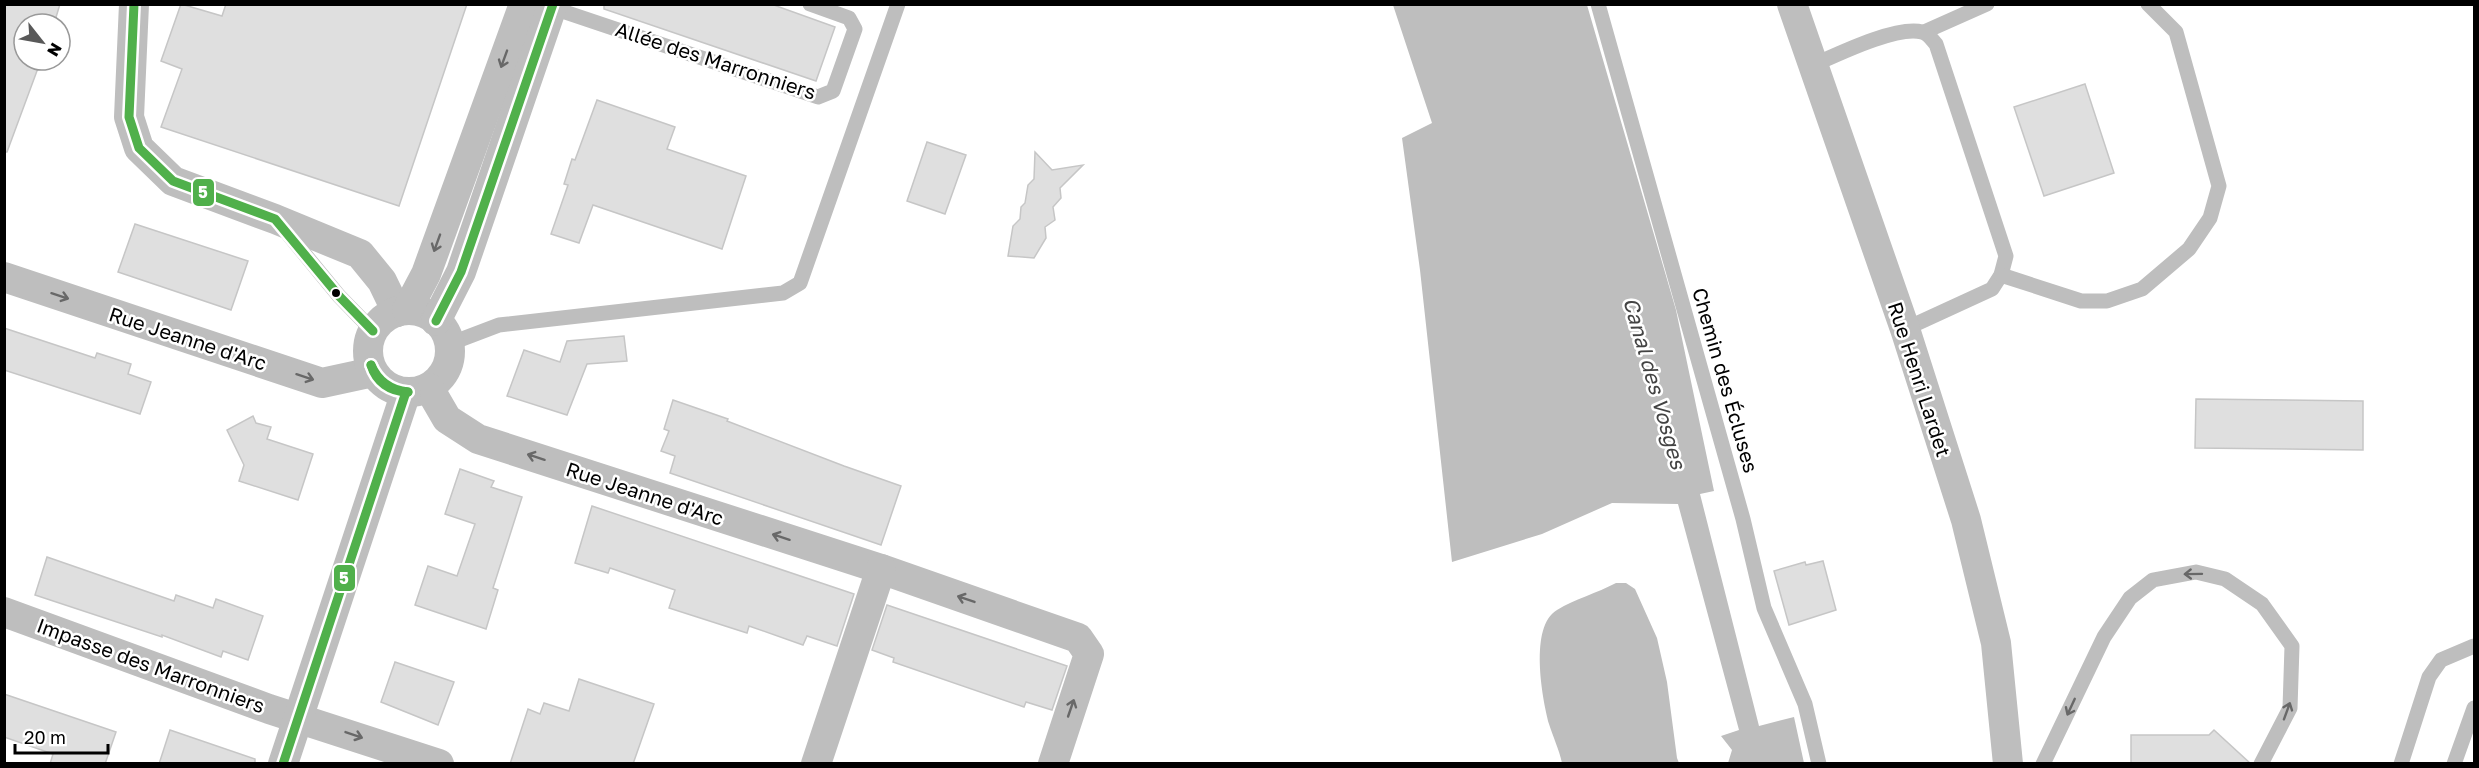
<svg xmlns="http://www.w3.org/2000/svg" width="2479" height="768" viewBox="0 0 2479 768" font-family="'Golos Text',sans-serif">
	<style>
		.water { fill: #bebebe }
		.building { fill: #dfdfdf; stroke: #c6c6c6; stroke-width: 1.5 }
		.lines { fill: none; stroke-linecap: round; stroke-linejoin: round }
		.lane { stroke: #bebebe; stroke-width: 15 }
		.street { stroke: #bebebe; stroke-width: 30 }
		.bus-1-casing { stroke: #fff; stroke-width: 14 }
		.bus-1 { stroke: #50b04b; stroke-width: 9 }
		.oneway { stroke: #686868 }
		.bus-dot { fill: #000; stroke: #fff; stroke-width: 2 }
		.labels { text-anchor: middle; dominant-baseline: central; stroke-width: 5; stroke-linejoin: round; paint-order: stroke }
		.street-label { font-size: 20px; fill: #000; stroke: #fff }
		.water-label { font-size: 21px; font-style: italic; fill: #434343; stroke: #fff }
		.line-badge { stroke: #fff; stroke-width: 2 }
		.badge-label { font-size: 16px; text-anchor: middle; font-weight: bold; fill: #fff }
	</style>
	<rect width="100%" height="100%" fill="#fff"/>
	<g class="water">
		<polygon points="1393,5 1587,5 1676,310 1714,491 1700,494 1759,726 1794,717 1804,763 1728,763 1732,750 1721,736 1739,730 1678,504 1612,503 1542,534 1452,562 1420,270 1402,138 1432,123"/>
		<path d="M1616,583H1626L1635,589L1657,638L1667,682L1677,758L1679,763H1562C1559,749 1553,737 1549,724C1542,698 1529,626 1557,610C1575,599 1597,593 1616,583Z"/>
	</g>
	<g class="building">
		<polygon points="4,4 60,4 54,24 24,24 24,60 41,60 7,152 4,152"/>
		<polygon points="181,4 222,16 226,4 467,4 399,206 161,127 182,69 161,61"/>
		<polygon points="604,4 771,4 835,27 816,81 604,9"/>
		<polygon points="2085,84 2114,173 2044,196 2014,107"/>
		<polygon points="597,100 675,127 667,149 746,176 722,249 593,205 579,243 551,234 568,185 564,184 572,159 575,160"/>
		<polygon points="927,142 966,155 945,214 907,201"/>
		<polygon points="1035,152 1052,170 1083,165 1060,188 1061,198 1053,207 1055,220 1045,227 1046,238 1034,258 1008,256 1013,226 1020,219 1021,207 1025,203 1028,185 1034,179"/>
		<polygon points="135,224 248,261 231,310 118,272"/>
		<polygon points="4,328 95,358 97,353 131,364 128,374 151,382 140,414 4,370"/>
		<polygon points="624,336 627,361 587,364 567,415 507,396 524,350 560,362 567,341"/>
		<polygon points="2196,399 2363,401 2363,450 2195,448"/>
		<polygon points="673,400 728,419 727,421 844,466 901,486 881,545 670,473 675,456 661,451 669,431 664,429"/>
		<polygon points="253,416 256,423 271,427 267,439 313,454 298,500 239,481 244,465 227,430"/>
		<polygon points="460,469 494,481 491,487 522,497 493,588 498,590 486,629 415,605 428,566 457,576 475,524 445,514"/>
		<polygon points="592,506 854,594 837,646 807,636 803,645 749,626 747,633 669,608 675,590 610,568 608,573 575,563"/>
		<polygon points="47,557 174,601 176,595 213,608 216,599 263,616 248,660 223,651 221,657 162,635 162,637 35,595"/>
		<polygon points="1823,561 1836,610 1789,625 1774,571 1805,562 1806,565"/>
		<polygon points="887,605 1067,666 1052,710 1026,702 1024,707 893,662 894,658 872,650"/>
		<polygon points="395,662 454,682 438,725 381,702"/>
		<polygon points="579,679 654,704 633,764 510,764 528,709 540,714 544,703 569,711"/>
		<polygon points="4,694 116,732 105,764 50,764 53,754 4,737"/>
		<polygon points="170,730 255,759 255,764 159,764"/>
		<polygon points="2214,730 2251,764 2131,764 2131,735 2209,735"/>
	</g>
	<g class="lines">
		<g class="lane">
			<polyline points="1598,4 1743,519 1764,608 1805,704 1819,764"/>
			<polyline points="553,8 818,97 833,91 855,29 849,18 810,4"/>
			<polyline points="1924,32 1987,4"/>
			<path d="M1811,66C1836,55 1897,25 1922,32C1928,33 1932,40 1936,44L2006,256L2001,275L1992,289L1905,329"/>
			<polyline points="284,229 339,296 373,331"/>
			<polyline points="2001,275 2081,301 2107,301 2142,289 2189,249 2210,218 2219,186 2176,32 2148,4"/>
			<polyline points="449,344 499,325 783,293 800,283 898,4"/>
			<polyline points="2043,764 2104,637 2130,598 2153,580 2196,572 2225,579 2262,604 2292,646 2290,708 2261,764"/>
			<polyline points="2401,764 2429,677 2441,660 2474,646"/>
			<polyline points="2454,764 2474,708"/>
		</g>
		<g class="street">
			<polyline points="134,4 129,117 139,148 173,181 275,219 360,254 382,281 397,312"/>
			<polyline points="1792,4 1905,329 1966,520 1996,643 2008,764"/>
			<polyline points="4,277 322,383 373,372"/>
			<circle cx="409" cy="351" r="41"/>
			<polyline points="407,310 426,274 524,4"/>
			<polyline points="436,321 461,272 553,4"/>
			<polyline points="429,388 447,419 478,439 881,569 1078,638 1089,654 1053,764"/>
			<polyline points="4,612 269,709 439,764"/>
			<polyline points="283,764 406,392"/>
			<polyline points="816,764 881,569"/>
		</g>
		<g class="bus-1-casing">
			<g id="bus-1">
				<polyline points="134,4 129,117 139,148 173,181 275,219 339,296 373,331"/>
				<polyline points="436,321 461,272 553,4"/>
				<path d="M371,365C378,381 390,390 408,392"/>
				<path d="M371,365C376,382 390,392 408,392"/>
				<polyline points="283,764 406,392"/>
			</g>
		</g>
		<use href="#bus-1" class="bus-1"/>
	</g>
	<defs><path id="oneway-shaft" d="M-6 0H5M1.5-3L5.5 0L1.5 3" fill="none" stroke-width="1.6" stroke-linecap="round" stroke-linejoin="round" transform="scale(1.5)"/></defs>
	<g class="oneway">
		<use href="#oneway-shaft" transform="translate(504 59) rotate(110)"/>
		<use href="#oneway-shaft" transform="translate(437 243) rotate(110)"/>
		<use href="#oneway-shaft" transform="translate(60 296) rotate(18)"/>
		<use href="#oneway-shaft" transform="translate(305 377) rotate(18)"/>
		<use href="#oneway-shaft" transform="translate(536 457) rotate(-162)"/>
		<use href="#oneway-shaft" transform="translate(781 537) rotate(-162)"/>
		<use href="#oneway-shaft" transform="translate(2193 574) rotate(179)"/>
		<use href="#oneway-shaft" transform="translate(966 599) rotate(-161)"/>
		<use href="#oneway-shaft" transform="translate(2071 707) rotate(115)"/>
		<use href="#oneway-shaft" transform="translate(1071 708) rotate(-71)"/>
		<use href="#oneway-shaft" transform="translate(2287 711) rotate(-70)"/>
		<use href="#oneway-shaft" transform="translate(354 735) rotate(19)"/>
	</g>
	<circle class="bus-dot" cx="336" cy="293" r="5"/>
	<g class="labels">
		<g class="street-label">
			<text transform="translate(716 60) rotate(18)">Allée des Marronniers</text>
			<text transform="translate(188 338) rotate(18)">Rue Jeanne d'Arc</text>
			<text transform="translate(1920 379) rotate(72)">Rue Henri Lardet</text>
			<text transform="translate(1726 380) rotate(74)">Chemin des Écluses</text>
			<text transform="translate(645 493) rotate(18)">Rue Jeanne d'Arc</text>
			<text transform="translate(151 665) rotate(20)">Impasse des Marronniers</text>
		</g>
		<g class="water-label">
			<text transform="translate(1655 383) rotate(74)">Canal des Vosges</text>
		</g>
	</g>
	<g class="line-badge">
		<rect x="192" y="178" width="23" height="29" rx="6" fill="#50b04b"/>
		<rect x="333" y="564" width="23" height="28" rx="6" fill="#50b04b"/>
	</g>
	<g class="badge-label">
		<text x="203" y="198">5</text>
		<text x="344" y="584">5</text>
	</g>
	<rect width="2479" height="768" fill="none" stroke="#000000" stroke-width="12"/>
	<g transform="translate(42 42) rotate(121)"><circle r="28" fill="#ffffff" stroke="#999999" stroke-width="1.5"/>
	<path d="M0-4.5L10 22L0 15L-10 22Z" fill="#595959"/>
	<text y="-9" font-size="16" font-weight="bold" text-anchor="middle" fill="#000000">N</text>
	</g>
	<path d="M15 744v9h93v-9" fill="none" stroke="#000000" stroke-width="3"/>
	<text x="24" y="744" font-size="18" fill="#000000" stroke="#ffffff" stroke-width="4.5" paint-order="stroke">20 m</text>
</svg>
